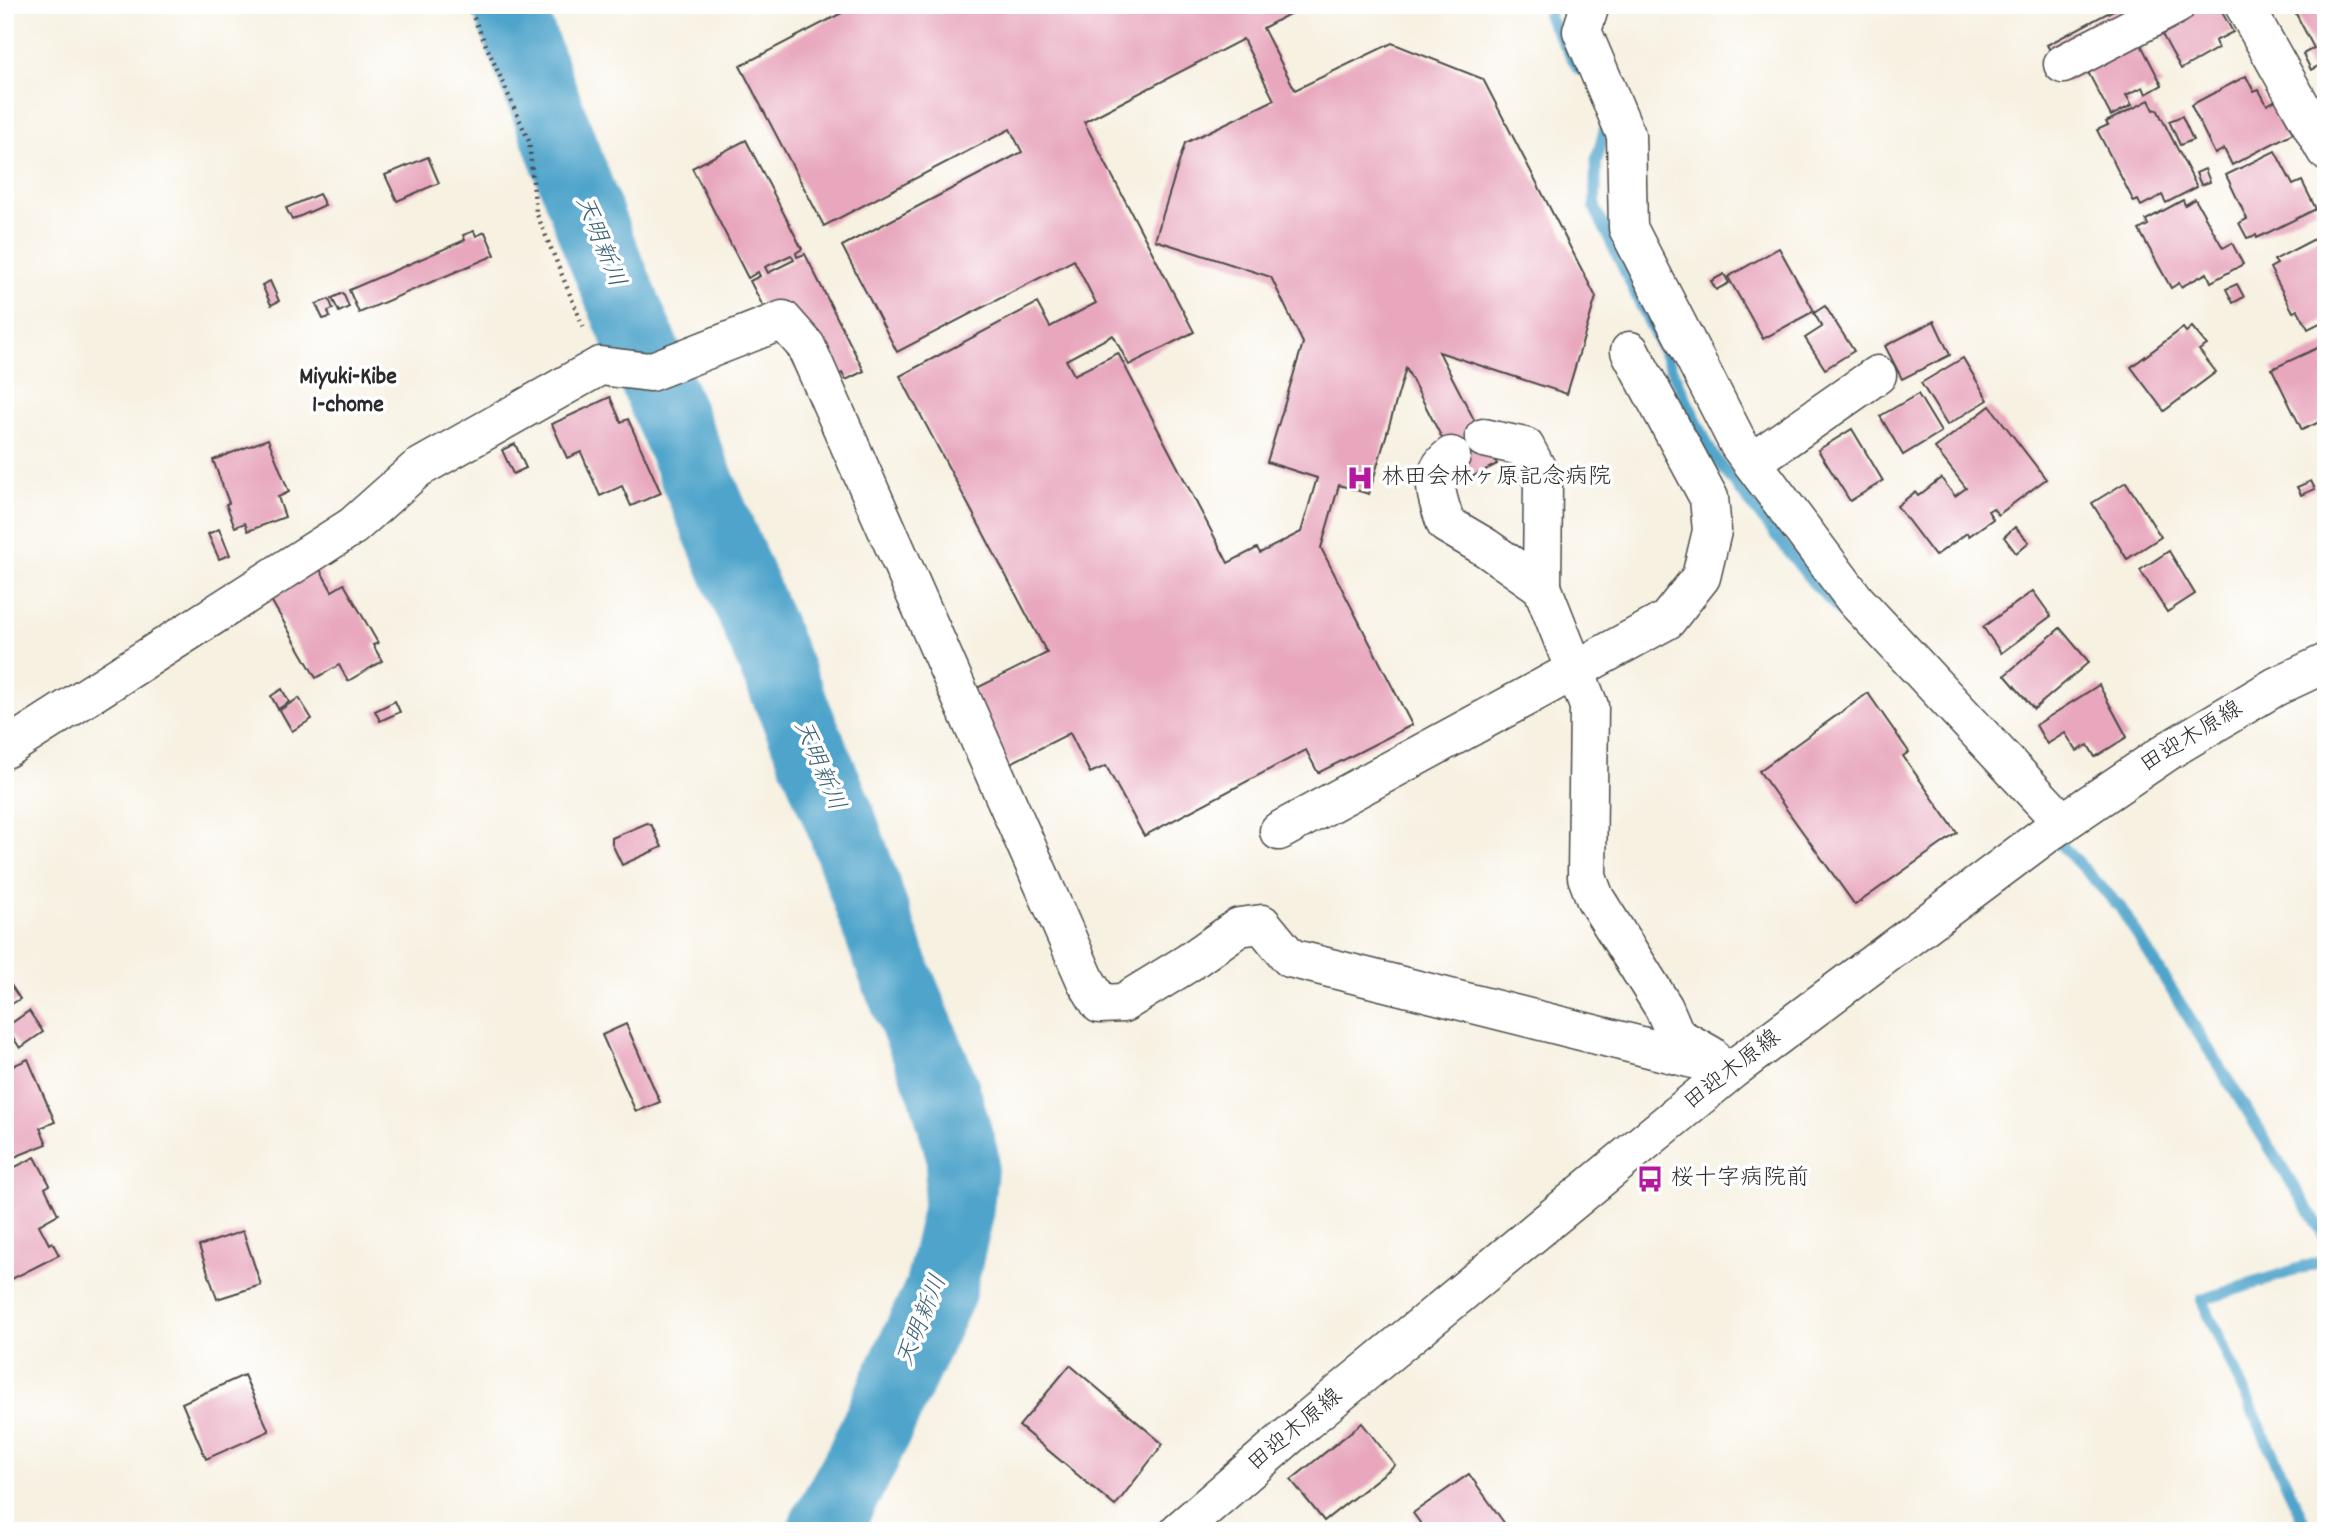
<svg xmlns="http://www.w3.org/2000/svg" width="2331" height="1536" viewBox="0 0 2331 1536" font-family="Dekko,'Klee One',sans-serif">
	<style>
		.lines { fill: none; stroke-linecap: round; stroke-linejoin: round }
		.stream { stroke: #4fa4cb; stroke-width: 12 }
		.river { stroke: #4fa4cb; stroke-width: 72 }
		.building { fill: #e8a7bd; fill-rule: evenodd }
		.minor-casing { stroke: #4a4946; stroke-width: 41 }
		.secondary-casing { stroke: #4a4946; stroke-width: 41 }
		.path { stroke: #4a4946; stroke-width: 4.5; stroke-dasharray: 2 5; stroke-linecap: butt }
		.minor { stroke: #fff; stroke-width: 38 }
		.secondary { stroke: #fff; stroke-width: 38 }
		.labels { text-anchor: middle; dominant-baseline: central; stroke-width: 7; stroke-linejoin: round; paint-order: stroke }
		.poi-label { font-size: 23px; fill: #2b2b2b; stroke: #fff; text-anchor: start }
		.street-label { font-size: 23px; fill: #2b2b2b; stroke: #fff }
		.water-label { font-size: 24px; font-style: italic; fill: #3b6173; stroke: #fff }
		.neighbourhood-label { font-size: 24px; font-weight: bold; fill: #2b2b2b; stroke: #fff }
	</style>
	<rect width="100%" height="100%" fill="#fff"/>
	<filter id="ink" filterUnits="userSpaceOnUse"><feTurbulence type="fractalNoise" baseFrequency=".0143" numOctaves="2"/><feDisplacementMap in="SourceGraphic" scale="14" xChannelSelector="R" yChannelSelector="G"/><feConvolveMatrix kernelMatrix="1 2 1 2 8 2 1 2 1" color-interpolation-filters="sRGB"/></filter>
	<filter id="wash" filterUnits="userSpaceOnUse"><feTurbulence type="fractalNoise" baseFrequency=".00686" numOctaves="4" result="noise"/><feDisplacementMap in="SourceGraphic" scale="28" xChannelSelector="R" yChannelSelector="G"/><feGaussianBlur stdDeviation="1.57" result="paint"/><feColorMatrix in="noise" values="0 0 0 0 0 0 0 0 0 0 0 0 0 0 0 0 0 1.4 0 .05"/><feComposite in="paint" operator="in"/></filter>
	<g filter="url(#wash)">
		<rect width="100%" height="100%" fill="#f7f1e2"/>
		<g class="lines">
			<g class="stream">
				<polyline points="1553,5 1548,16 1579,69"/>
				<polyline points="1608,118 1596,162 1595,208 1712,454 1812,581 1849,620"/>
				<polyline points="2051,834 2120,907 2326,1238"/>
				<polyline points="2308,1531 2202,1300 2326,1260"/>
			</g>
			<polyline class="river" points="508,5 596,238 840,819 893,968 944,1091 963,1158 957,1216 940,1291 861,1461 823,1531"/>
		</g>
		<g id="blocks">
			<g class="building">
				<path d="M857,5H1149L1143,8L1145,12L1159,5H1306L1263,28L1295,90L1392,43L1483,79L1596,297L1567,394L1439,352L1497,464L1464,481L1406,368L1369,494L1339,485L1321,548L1412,725L1318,773L1306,750L1144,836L1106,766L1090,773L1070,733L1009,764L973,690L1047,653L900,376L1037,303L1050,327L1096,303L1074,260L897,352L842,246L1022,152L1010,129L824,226L740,66ZM1243,39L1274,100L1185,143L1155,240L1271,277L1303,343L1267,462L1317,478L1301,532L1260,553L1257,548L1228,563L1118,353L1074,375L1066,360L1113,335L1129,365L1194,332L1084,122Z"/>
				<polygon points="2151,5 2218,5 2233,32 2215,41 2218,48 2181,69 2147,7"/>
				<polygon points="2298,5 2326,5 2326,62 2311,70 2303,54 2314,48 2293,8"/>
				<polygon points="2121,6 2162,85 2146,94 2143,87 2126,95 2132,105 2111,116 2088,72 2067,83 2047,45"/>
				<polygon points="2246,76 2254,92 2259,90 2267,105 2276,100 2293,133 2232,165 2224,149 2215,154 2191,105"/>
				<polygon points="2149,100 2154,110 2157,109 2197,187 2166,203 2162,195 2141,206 2138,200 2134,202 2097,130 2108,125 2106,122"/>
				<polygon points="2182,116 2193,140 2180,145 2169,121"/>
				<path d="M746,140L802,249L796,253L797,257L805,254L864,371L846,380L842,373L828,381L809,396L750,281L760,276L758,272L748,278L692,168ZM791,255L794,260L768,273L765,267Z"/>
				<polygon points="2275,151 2293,185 2302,181 2316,209 2257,238 2256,235 2247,238 2239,223 2247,219 2226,175"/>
				<polygon points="428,157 439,183 397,201 385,175"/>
				<polygon points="2205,169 2210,182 2201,185 2196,173"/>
				<polygon points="319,194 325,205 292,220 286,208"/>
				<polygon points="2195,199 2223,248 2232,243 2243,264 2211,282 2207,273 2181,287 2179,283 2171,288 2139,230 2148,225 2146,220 2183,200 2185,205"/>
				<polygon points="474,231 476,236 485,232 495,255 359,313 349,290 465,240 463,235"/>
				<polygon points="2326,233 2326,320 2308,329 2298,310 2293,312 2270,268 2277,264 2274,260"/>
				<polygon points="1779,248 1814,311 1763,339 1728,277"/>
				<polygon points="1724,274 1729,283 1716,290 1711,281"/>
				<polygon points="270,281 279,301 271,305 262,285"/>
				<polygon points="2237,284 2244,297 2233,303 2226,289"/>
				<polygon points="343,293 349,307 339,312 332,298"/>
				<polygon points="329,299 333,309 328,311 330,317 323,319 316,304"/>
				<polygon points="1825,306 1854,351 1825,369 1805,338 1822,327 1814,313"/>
				<polygon points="1934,321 1950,355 1902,379 1885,346"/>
				<polygon points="2192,327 2207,345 2199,350 2216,372 2164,411 2131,367 2183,328 2186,332"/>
				<polygon points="2326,344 2326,419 2302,430 2272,369"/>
				<polygon points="1963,358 1988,400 1947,425 1921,383"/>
				<polygon points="1918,394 1941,432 1903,455 1880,416"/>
				<polygon points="610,397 621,422 628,419 661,493 631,506 622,486 600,496 581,452 567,458 552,424"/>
				<polygon points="1990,406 2046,479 1998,515 1993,508 1988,511 1993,519 1969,536 1967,533 1935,556 1897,506 1915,492 1918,496 1941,478 1955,496 1966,488 1935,448"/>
				<polygon points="1852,429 1883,481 1850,501 1818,450"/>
				<polygon points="268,439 289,492 278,497 285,517 248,531 245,523 235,527 226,504 229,503 213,460"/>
				<polygon points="515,444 526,468 513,474 502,450"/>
				<polygon points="2311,481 2315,489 2301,495 2297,487"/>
				<polygon points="2126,482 2161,537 2127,559 2092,503"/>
				<polygon points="2015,527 2029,542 2016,553 2004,537"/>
				<polygon points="219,529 230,555 219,559 208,534"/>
				<polygon points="2169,551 2195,594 2167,612 2140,570"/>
				<polygon points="314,559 332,591 344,584 378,643 373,645 382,661 348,681 339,665 316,678 267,593"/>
				<polygon points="2033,591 2051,616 2001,653 1983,627"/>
				<polygon points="2060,628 2089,662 2034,709 2005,675"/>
				<polygon points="2099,685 2127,737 2095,757 2088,745 2077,751 2065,733 2047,744 2036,725"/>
				<polygon points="282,689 289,702 278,709 271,696"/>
				<polygon points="1868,693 1909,752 1903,756 1957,833 1855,905 1759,771"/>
				<polygon points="299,698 312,719 292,731 280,710"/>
				<polygon points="395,701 400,712 380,721 375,711"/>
				<polygon points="647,823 652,826 662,847 622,865 612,844 612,838"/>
				<polygon points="5,976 20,999 5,1008"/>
				<polygon points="29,1011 43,1032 20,1048 6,1027"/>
				<polygon points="626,1024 660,1102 636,1112 602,1035"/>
				<polygon points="5,1047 13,1066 28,1059 55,1122 40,1128 47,1144 7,1160"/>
				<polygon points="35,1157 50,1185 45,1188 58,1214 39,1225 49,1244 52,1242 59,1255 10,1280 5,1270 5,1172"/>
				<polygon points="243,1231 261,1285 217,1299 199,1246"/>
				<polygon points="1070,1365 1163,1444 1115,1506 1019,1426"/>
				<polygon points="244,1375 269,1431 206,1459 182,1403"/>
				<polygon points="1362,1423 1395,1465 1324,1521 1291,1480"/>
				<polygon points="1469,1474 1510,1531 1426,1531 1413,1513"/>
			</g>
		</g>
	</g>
	<g filter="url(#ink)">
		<use href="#blocks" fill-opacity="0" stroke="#4a4946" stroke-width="2"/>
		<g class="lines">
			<g class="minor-casing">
				<g id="minor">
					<polyline points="1590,5 1582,31 1626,135 1628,228 1739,445 1856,601 2063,823"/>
					<polyline points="2244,5 2326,151"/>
					<polyline points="2063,64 2176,5"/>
					<polyline points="1484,438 1525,447 1543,481 1542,587"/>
					<path d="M1451,456C1426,475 1438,499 1446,524L1485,547L1542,587L1589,706L1587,877L1595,898L1664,1008L1676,1036L1710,1055"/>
					<polyline points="1752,462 1877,375"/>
					<polyline points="5,749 353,526 417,469 600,366 650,372 783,320 806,346 1086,981 1100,1004 1123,1003 1188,963 1239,927 1262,924 1290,958 1733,1069"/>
					<polyline points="1279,831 1667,620 1701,577 1712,531 1709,498 1630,351"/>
				</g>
			</g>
			<g class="secondary-casing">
				<polyline id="secondary" points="1179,1531 1306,1421 1733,1069 2049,832 2171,749 2275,687 2326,663"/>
			</g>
			<polyline class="path" points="468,5 529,141 536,212 585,331"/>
			<use href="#minor" class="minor"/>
			<use href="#secondary" class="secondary"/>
		</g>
	</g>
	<defs>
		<g id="hospital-bare" transform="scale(2.1)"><path d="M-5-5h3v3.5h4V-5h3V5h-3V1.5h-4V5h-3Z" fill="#b5179e" stroke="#fff" stroke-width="2.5" paint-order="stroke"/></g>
		<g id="bus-bare" transform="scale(2.1)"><path d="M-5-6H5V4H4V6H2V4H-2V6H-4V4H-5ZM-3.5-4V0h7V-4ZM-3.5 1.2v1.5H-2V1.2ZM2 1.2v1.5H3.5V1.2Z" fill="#b5179e" stroke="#fff" stroke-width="2.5" paint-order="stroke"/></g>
	</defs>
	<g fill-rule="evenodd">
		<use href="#hospital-bare" x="1360" y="478"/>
		<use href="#bus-bare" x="1650" y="1179"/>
	</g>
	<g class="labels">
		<g class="poi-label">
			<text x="1381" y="478">林田会林ヶ原記念病院</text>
			<text x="1671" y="1179">桜十字病院前</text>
		</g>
		<g class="street-label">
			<text transform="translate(2192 738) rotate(-32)">田迎木原線</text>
			<text transform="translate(1733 1071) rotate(-38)">田迎木原線</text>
			<text transform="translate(1296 1431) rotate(-40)">田迎木原線</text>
		</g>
		<g class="water-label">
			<text transform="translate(599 242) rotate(68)">天明新川</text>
			<text transform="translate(818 766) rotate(67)">天明新川</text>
			<text transform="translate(923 1321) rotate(-68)">天明新川</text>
		</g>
		<g class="neighbourhood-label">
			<text x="348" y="378">Miyuki-Kibe<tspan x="348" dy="28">1-chome</tspan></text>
		</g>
	</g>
	<rect width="2331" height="1536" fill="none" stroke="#fff" stroke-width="28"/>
</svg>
